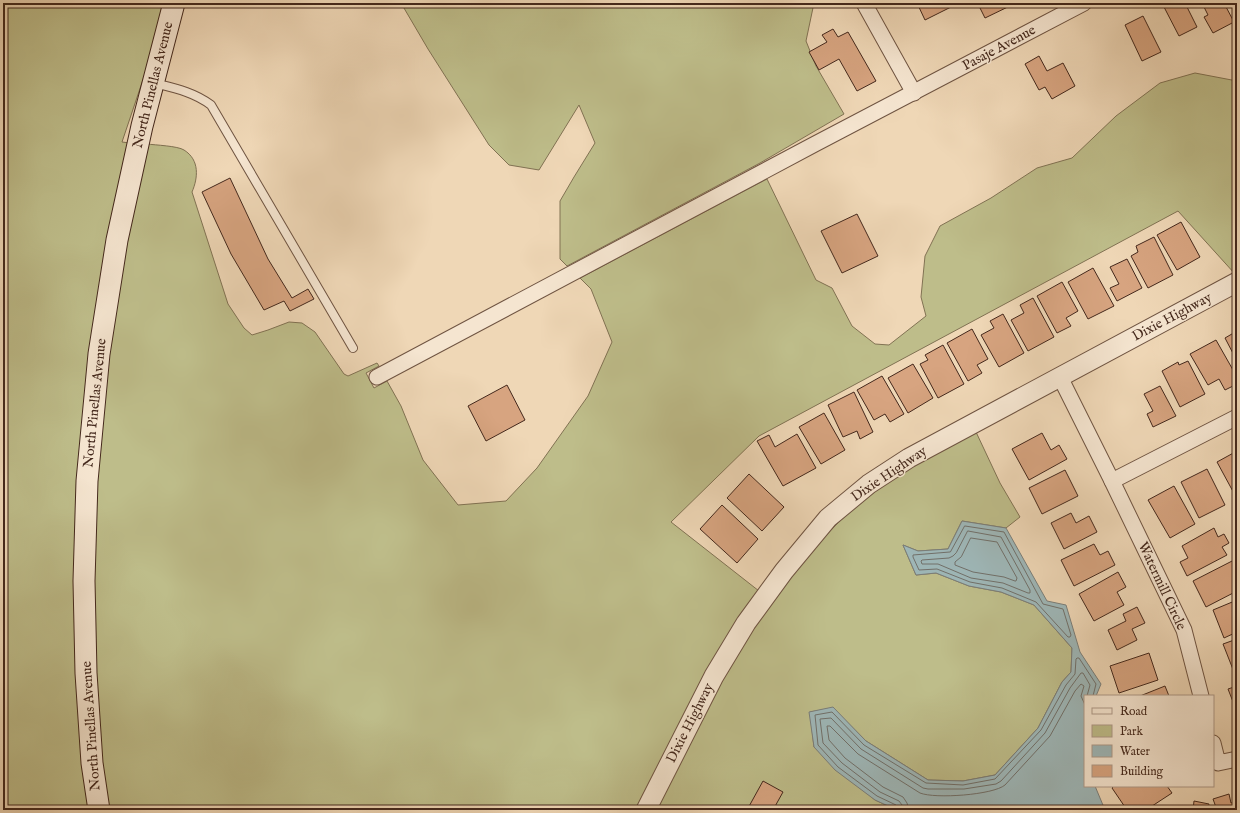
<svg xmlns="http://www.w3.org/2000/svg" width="1240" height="813" viewBox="0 0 1240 813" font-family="'IM FELL English',serif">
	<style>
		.green { fill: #bebd8a; stroke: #817253 }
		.water { fill: #9eb7b8; stroke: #7a7e7a }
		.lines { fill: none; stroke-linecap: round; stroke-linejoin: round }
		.shore { stroke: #71706a; stroke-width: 1 }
		.building { fill: #d7a480; stroke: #44281c }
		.service-casing { stroke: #6f5442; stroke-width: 10 }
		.minor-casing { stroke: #6f5442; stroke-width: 17 }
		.tertiary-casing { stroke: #6f5442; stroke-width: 21 }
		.secondary-casing { stroke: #44281c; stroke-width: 23 }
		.service { stroke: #f5e5d0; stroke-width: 8 }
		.minor { stroke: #f5e5d0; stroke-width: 15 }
		.tertiary { stroke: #f5e5d0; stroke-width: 19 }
		.secondary { stroke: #f5e5d0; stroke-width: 21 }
		.labels { text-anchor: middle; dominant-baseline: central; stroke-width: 3; stroke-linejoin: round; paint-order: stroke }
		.street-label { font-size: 14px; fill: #44281c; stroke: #f5e5d0 }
	</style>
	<rect width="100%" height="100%" fill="#efd7b6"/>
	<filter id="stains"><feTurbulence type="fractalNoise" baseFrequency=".005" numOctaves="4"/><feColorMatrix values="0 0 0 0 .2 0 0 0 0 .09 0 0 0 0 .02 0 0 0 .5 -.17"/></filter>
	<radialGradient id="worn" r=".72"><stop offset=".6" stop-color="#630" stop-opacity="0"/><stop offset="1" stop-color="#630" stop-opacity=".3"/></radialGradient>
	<g class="green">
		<polygon points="3,3 166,3 155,44 122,142 130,143 91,353 91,810 3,810"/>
		<polygon points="401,3 814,3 806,41 816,66 844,114 760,163 567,266 560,259 560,201 574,177 595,143 579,105 539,170 509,165 489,145 428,49"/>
		<path d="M1195,73L1237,81V273L1235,274L1178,211L759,436L671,522L759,591L707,672L636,810H106L94,673L95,483L106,356L124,243L147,144C155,145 178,146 184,150C200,160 198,178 192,192L228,304L244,328L252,335L268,330L289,322L302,323L315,332L344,374L348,376L377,363L379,366L366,373L374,388L387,381L401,406L423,460L458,505L506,501L537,468L588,396L612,342L591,289L580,278L767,179L816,280L832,288L852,326L875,344L889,345L926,316L921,297L925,256L940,226L991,198L1037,168L1072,158L1116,116L1160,83Z"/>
		<path d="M976,432L1000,483L1020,517L1006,528L962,521L948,549L918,551L903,545L916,575L936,573L969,586L1001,592L1034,605L1072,648L1071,672L1062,682L1038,728L995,775L963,781L928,780L866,741L833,708L810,712L814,747L875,800L897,810H655C686,749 715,687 752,629C767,604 787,581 805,559C827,533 849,510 877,490C907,467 942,450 976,432Z"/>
	</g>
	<polygon class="water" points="962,521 1006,528 1047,601 1066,605 1080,652 1101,684 1096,696 1085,696 1085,786 1095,786 1105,810 897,810 875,800 835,770 814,747 809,712 833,707 866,741 928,780 963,781 995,775 1038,728 1062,682 1071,672 1072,648 1034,605 1001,592 969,586 936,573 916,575 903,545 918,551 948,549"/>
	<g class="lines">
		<g class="shore">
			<polygon points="965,526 1004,532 1043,604 1063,609 1071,635 1070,637 1068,637 1036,602 1002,588 970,582 937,569 919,570 913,557 913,555 950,552"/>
			<polygon points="968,531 1001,537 1030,590 1030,593 1028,593 1003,583 971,578 938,564 922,564 921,561 922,560 949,558 953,556 956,553"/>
			<polygon points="971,538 997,542 1017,578 1016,581 1015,581 1004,577 973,572 955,565 955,562 961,557"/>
			<polyline points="898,810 896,805 877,796 838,767 818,745 815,715 832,712 864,745 926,783 963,785 995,779 1041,730 1066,685 1075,674 1076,659 1077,658 1079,658 1096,684 1093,696"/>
			<polyline points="903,810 902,805 899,801 880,792 842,763 823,743 820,719 831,718 861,749 923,788 928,789 964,789 996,784 1001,781 1045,733 1070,688 1081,673 1083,673 1090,685 1087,696"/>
			<path d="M909,810L907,803L903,797L883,787L845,758L829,740L827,726H830L858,754L920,793C935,799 993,795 1005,785L1050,736L1075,691L1081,684L1084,686L1081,696L1085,705"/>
		</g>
	</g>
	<g class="building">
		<polygon points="917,3 957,3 957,4 925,20"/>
		<polygon points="981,3 1016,3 985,18 978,4"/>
		<polygon points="1171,3 1185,3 1197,27 1179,36 1164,7"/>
		<polygon points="1202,3 1228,3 1225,5 1234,22 1213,33 1204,17 1208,15"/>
		<polygon points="1143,16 1161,52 1142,61 1125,25"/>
		<polygon points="833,29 838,37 848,32 876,81 857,91 839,59 819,70 809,52 827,42 822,35"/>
		<polygon points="1039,56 1047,71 1063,63 1075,86 1052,99 1045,87 1039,90 1025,64"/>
		<polygon points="230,178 268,259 292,298 308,289 314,299 290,311 284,301 264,310 231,254 202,192"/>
		<polygon points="857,214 878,256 842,273 821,231"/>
		<polygon points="1181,222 1200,257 1177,270 1157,235"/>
		<polygon points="1154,237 1173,275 1148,288 1131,256 1138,252 1136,246"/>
		<polygon points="1127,259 1142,288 1117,301 1110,288 1119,284 1110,267"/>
		<polygon points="1093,268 1114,306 1088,319 1068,282"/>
		<polygon points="1062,282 1078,311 1066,318 1071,326 1057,333 1037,296"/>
		<polygon points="1033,298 1054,337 1028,351 1011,320 1024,313 1020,305"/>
		<polygon points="1003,314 1024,353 999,367 981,335 994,328 990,321"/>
		<polygon points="972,329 988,359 977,365 982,373 968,381 947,343"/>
		<polygon points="1237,331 1237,361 1225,338"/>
		<polygon points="1216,340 1237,377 1237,384 1225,390 1219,379 1208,385 1190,354"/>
		<polygon points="943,345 964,384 938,398 920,364 928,360 925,355"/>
		<polygon points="1188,361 1205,394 1180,407 1162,371 1178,362 1179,365"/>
		<polygon points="913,364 933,398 908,413 888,378"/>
		<polygon points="882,376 904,414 890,422 885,414 874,420 857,390"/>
		<polygon points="507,385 525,420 486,441 468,406"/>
		<polygon points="1160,386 1176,416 1153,427 1147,414 1153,411 1144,394"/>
		<polygon points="854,392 873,432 860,439 857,431 843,437 828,405"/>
		<polygon points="824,413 845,450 821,464 799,427"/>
		<polygon points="1042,433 1051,450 1059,445 1067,459 1029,480 1012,449"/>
		<polygon points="797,434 816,468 783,486 757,441 769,435 775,447"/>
		<polygon points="1237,451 1237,497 1236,497 1217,462"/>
		<polygon points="1207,469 1225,505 1199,518 1181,482"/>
		<polygon points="1065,470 1078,496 1042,514 1029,488"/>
		<polygon points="749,474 784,507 762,531 727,498"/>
		<polygon points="1174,486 1195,524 1170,538 1148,500"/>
		<polygon points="722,505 758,539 737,563 700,529"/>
		<polygon points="1071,513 1076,523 1089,516 1097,532 1064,549 1051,523"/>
		<polygon points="1214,528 1218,537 1224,534 1229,543 1222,547 1227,555 1187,576 1180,562 1188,558 1182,546"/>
		<polygon points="1094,544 1100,555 1108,551 1115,565 1074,586 1061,560"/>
		<polygon points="1236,559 1237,562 1237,591 1206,607 1193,581"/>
		<polygon points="1118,572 1126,587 1117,592 1124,605 1094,621 1079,594"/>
		<polygon points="1237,600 1237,632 1224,638 1213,610"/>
		<polygon points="1137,607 1145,623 1132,629 1137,640 1117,650 1108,630 1126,621 1123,614"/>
		<polygon points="1237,639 1237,671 1234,672 1223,644"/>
		<polygon points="1149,653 1158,680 1119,693 1110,666"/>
		<polygon points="1165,686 1169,696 1140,696"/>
		<polygon points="1237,686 1237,712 1228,689"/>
		<polygon points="763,781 783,792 773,810 747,810"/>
		<polygon points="1114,786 1167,786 1172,793 1146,810 1127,810 1112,788"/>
		<polygon points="1229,794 1231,803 1237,801 1237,810 1217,810 1213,799"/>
		<polygon points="1194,801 1209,804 1208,810 1193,810"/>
	</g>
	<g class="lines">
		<g class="service-casing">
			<path id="service" d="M154,83C174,88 194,92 211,105L353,348"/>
		</g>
		<g class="minor-casing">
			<g id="minor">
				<polyline points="864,3 914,93"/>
				<polyline points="377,377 815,144 1084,3"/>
				<polyline points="1060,377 1112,481"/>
				<polyline points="1201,696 1184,630 1112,481 1237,417"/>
				<polyline points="1213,743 1218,763 1237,759"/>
			</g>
		</g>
		<g class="tertiary-casing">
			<polyline id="tertiary" points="646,810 714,676 746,623 784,571 828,518 869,484 909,458 1237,282"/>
		</g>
		<g class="secondary-casing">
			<polyline id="secondary" points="99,810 92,763 86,673 84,581 87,481 99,354 117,240 142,126 174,3"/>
		</g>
		<use href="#service" class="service"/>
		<use href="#minor" class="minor"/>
		<use href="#tertiary" class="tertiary"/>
		<use href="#secondary" class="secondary"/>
	</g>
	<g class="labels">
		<g class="street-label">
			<text transform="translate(999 48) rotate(-28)">Pasaje Avenue</text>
			<text transform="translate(153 85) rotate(-76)">North Pinellas Avenue</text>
			<text transform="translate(1172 317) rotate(-28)">Dixie Highway</text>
			<text transform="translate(95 403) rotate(-84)">North Pinellas Avenue</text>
			<text transform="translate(889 474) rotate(-34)">Dixie Highway</text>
			<text transform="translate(1162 586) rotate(65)">Watermill Circle</text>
			<text transform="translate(690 723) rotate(-63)">Dixie Highway</text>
			<text transform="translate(91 726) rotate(-94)">North Pinellas Avenue</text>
		</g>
	</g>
	<rect width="1240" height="813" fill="none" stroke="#efd7b6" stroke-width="16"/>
	<rect x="4" y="4" width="1232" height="805" fill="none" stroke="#44281c" stroke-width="2"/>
	<rect x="8" y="8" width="1224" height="797" fill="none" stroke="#44281c"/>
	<rect x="1084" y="695" width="130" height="92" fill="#f5e5d0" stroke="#ae9988"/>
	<rect x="1092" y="708" width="20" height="6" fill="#f5e5d0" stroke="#ae9988"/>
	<text x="1120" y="715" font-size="12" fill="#44281c">Road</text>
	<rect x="1092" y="725" width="20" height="12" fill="#bebd8a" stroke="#ae9988"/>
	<text x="1120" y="735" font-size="12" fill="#44281c">Park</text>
	<rect x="1092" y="745" width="20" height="12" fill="#9eb7b8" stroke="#ae9988"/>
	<text x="1120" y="755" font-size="12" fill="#44281c">Water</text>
	<rect x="1092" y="765" width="20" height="12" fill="#d7a480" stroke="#ae9988"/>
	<text x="1120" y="775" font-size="12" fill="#44281c">Building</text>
	<rect width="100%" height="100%" filter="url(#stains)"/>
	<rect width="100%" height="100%" fill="url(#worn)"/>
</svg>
